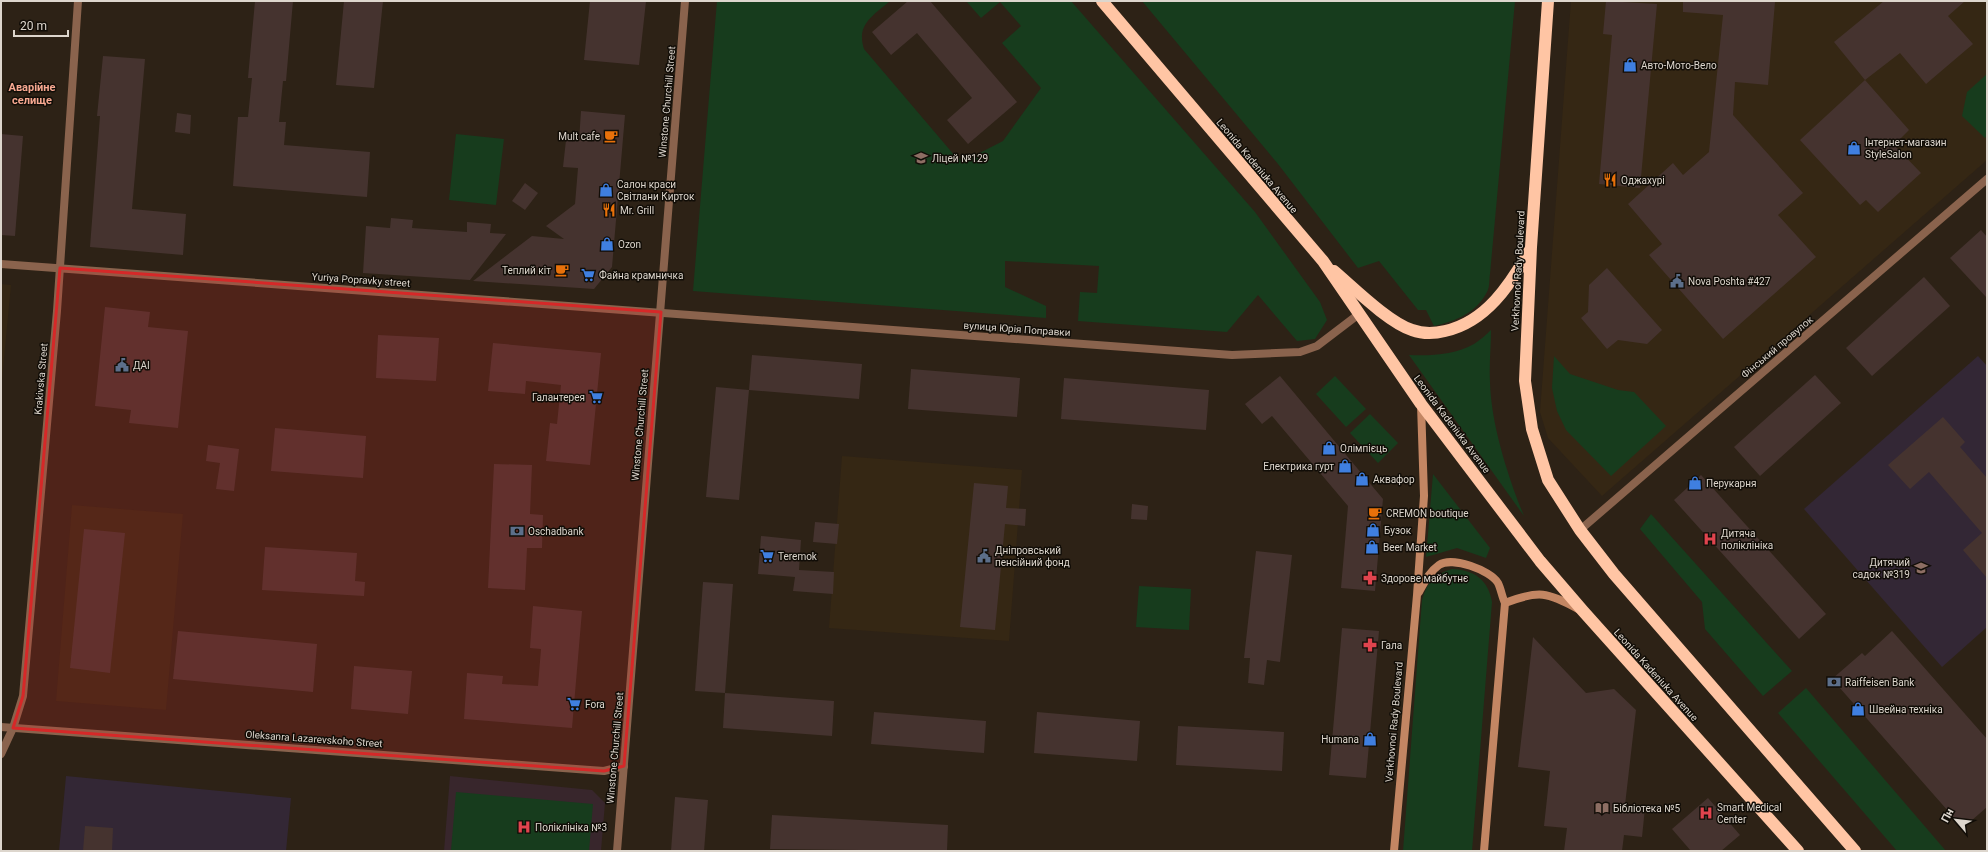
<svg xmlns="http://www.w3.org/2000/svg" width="1988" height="852" viewBox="0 0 1988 852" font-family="Roboto,sans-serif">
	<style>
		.built { fill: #352714 }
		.education { fill: #332735 }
		.medical { fill: #38262c }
		.green { fill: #173c1d }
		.building { fill: #45332f }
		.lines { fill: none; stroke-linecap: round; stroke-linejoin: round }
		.street { stroke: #8a634d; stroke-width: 8 }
		.secondary { stroke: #c38663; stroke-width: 8 }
		.highway { stroke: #ffc5a4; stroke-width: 12 }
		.marked { fill: #d62828; fill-opacity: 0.2; stroke: #d62828; stroke-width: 3; stroke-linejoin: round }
		.labels { text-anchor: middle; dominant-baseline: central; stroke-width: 3; stroke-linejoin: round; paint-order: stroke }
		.poi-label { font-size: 10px; fill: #ddd6cd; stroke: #110d07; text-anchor: start }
		.street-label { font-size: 10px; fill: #ddd6cd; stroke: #110d07 }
		.neighbourhood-label { font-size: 11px; font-weight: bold; fill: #f7a891; stroke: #110d07 }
	</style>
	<rect width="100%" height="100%" fill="#2d2216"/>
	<g class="built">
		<polygon points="1571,1 1987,1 1987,160 1602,496 1548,438 1540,412"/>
		<polygon points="1,284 11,285 1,390"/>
		<polygon points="842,456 1022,470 1009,641 829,628"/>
		<polygon points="72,505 183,514 166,710 56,701"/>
	</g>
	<g class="education">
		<polygon points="1978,356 1987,366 1987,627 1942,667 1804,509"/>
		<polygon points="66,776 291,798 286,851 59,851"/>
	</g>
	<polygon class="medical" points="450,776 592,790 605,803 601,851 444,851"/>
	<g class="green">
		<path d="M717,1H890C873,16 856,24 864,49L955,156L964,161L1003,141L1041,88L1002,43L1021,26L1000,2L981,18L966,1H1071L1255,212L1320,302L1327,320L1315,339L1297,341L1258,295L1227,332L1078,321L1080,292L1097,293L1099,266L1005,261V287L1046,306V318L693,291Z"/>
		<path d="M1142,1H1515L1490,274C1489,279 1490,287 1487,292C1476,313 1456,321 1434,326L1426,310H1418L1379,261L1358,268L1278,164Z"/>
		<polygon points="1987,74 1987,135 1985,138 1962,116 1967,92"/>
		<polygon points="456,134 504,139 496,205 449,200"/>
		<path d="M1491,330C1491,347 1489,365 1490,382C1491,424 1508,477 1524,516L1409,355C1430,356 1455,355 1474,344C1480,340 1486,335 1491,330Z"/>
		<polygon points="1554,356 1570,374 1618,390 1634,392 1666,426 1611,476 1566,430 1557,411 1552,388"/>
		<polygon points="1335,376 1366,409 1346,427 1316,394"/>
		<polygon points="1370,414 1398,443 1378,463 1350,433"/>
		<polygon points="1433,474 1490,548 1486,558 1457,548 1426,557"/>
		<polygon points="1651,514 1792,671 1763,696 1705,629 1702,602 1640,529"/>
		<path d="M1452,569C1475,570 1488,580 1492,602L1472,851H1403L1422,600C1427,582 1435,574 1452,569Z"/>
		<polygon points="1139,586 1191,589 1189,630 1136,627"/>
		<polygon points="1806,688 1946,851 1897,851 1778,713"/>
		<polygon points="456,792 593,804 589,851 451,850"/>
	</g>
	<g class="building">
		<polygon points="255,1 293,1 286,81 283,81 279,122 286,122 284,145 370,152 367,197 233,186 238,117 248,117 252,78 248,78"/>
		<polygon points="344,1 383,1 374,88 336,85"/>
		<polygon points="590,1 646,1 639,65 584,60"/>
		<polygon points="908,1 930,1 1017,102 968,144 947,120 972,98 917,33 891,55 872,32"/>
		<polygon points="1606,1 1657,4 1640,188 1599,184 1612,35 1603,34"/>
		<polygon points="1683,1 1775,2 1768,85 1735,82 1733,115 1803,193 1778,215 1816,257 1723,339 1649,255 1662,244 1628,204 1673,163 1683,175 1709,152 1723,15 1683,12"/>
		<polygon points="1884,1 1965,1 1948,16 1973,44 1926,84 1900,53 1865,80 1834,42"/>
		<polygon points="103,56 145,59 132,209 186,214 183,255 90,247 100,116 97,116"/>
		<polygon points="1865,80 1909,130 1894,145 1921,173 1878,212 1866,200 1860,205 1800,140"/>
		<polygon points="581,111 625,115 612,267 594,289 473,281 532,236 564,239 546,226 575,204 578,168 563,167 566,140 579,141"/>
		<polygon points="177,113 191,115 190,134 175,132"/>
		<polygon points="1,134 23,136 15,236 1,235"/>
		<polygon points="525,183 538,193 525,210 512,201"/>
		<polygon points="391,218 413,220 412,228 467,232 467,222 491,224 490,233 506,234 470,280 363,273 366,226 390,228"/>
		<polygon points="1981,230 1987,237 1987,298 1950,258"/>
		<polygon points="1607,268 1662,330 1647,344 1618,340 1607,349 1581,318 1588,312 1589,285"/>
		<polygon points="1924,277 1950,306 1872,376 1846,348"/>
		<polygon points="105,307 150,312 148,327 188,331 178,428 129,423 131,410 95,406"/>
		<polygon points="378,335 439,338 436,381 376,378"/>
		<polygon points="493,343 601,353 590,465 546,461 550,423 557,424 561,385 526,381 525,394 488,391"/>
		<polygon points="752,355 862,364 859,399 749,390"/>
		<polygon points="911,369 1020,378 1017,417 908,409"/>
		<polygon points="1815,375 1841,403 1760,476 1734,447"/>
		<polygon points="1280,376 1383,499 1375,591 1341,588 1348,506 1272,416 1262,424 1245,404"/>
		<polygon points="1064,378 1209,390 1206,430 1061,419"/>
		<polygon points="716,387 749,390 739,500 706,497"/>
		<polygon points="1943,417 1965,442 1960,447 1987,478 1987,578 1963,550 1982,533 1929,472 1910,489 1888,465"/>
		<polygon points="275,428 366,436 363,478 271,471"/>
		<polygon points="208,445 239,449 234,491 216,489 220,463 206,461"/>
		<polygon points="494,464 532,465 530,514 543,515 542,548 527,548 525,590 488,588"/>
		<polygon points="1701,475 1826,614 1799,639 1674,500"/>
		<polygon points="974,483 1008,486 1006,508 1026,509 1025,526 1005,524 995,630 960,627"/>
		<polygon points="1132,504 1148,506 1147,520 1131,519"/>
		<polygon points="815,522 839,524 837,544 813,542"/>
		<polygon points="84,529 125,533 110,673 70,668"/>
		<polygon points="761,536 801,540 799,570 834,572 833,594 793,591 795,577 758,574"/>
		<polygon points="265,547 357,553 355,581 365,582 364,596 262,590"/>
		<polygon points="1256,551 1292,555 1280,662 1267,660 1264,685 1248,683 1250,658 1244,658"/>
		<polygon points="703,582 733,584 725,693 695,691"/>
		<polygon points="533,606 582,611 572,728 464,719 467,673 503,676 502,684 538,686 541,649 530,648"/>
		<polygon points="1342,628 1379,631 1366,778 1329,775"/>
		<polygon points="178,631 317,644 313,692 173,679"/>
		<polygon points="1892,631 1987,739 1987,807 1963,828 1832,679 1862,653 1865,656"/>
		<polygon points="1533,637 1586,693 1614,689 1636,710 1625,805 1645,808 1642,837 1624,835 1622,851 1564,851 1567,828 1544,826 1550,771 1518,767"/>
		<polygon points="354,666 412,671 408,714 351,709"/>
		<polygon points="725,693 834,701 832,736 723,728"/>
		<polygon points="874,712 986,721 984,753 871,744"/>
		<polygon points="1037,712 1140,721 1137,761 1034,753"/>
		<polygon points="1178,726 1284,732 1282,771 1176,765"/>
		<polygon points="675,797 708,800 704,851 671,851"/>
		<polygon points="1708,798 1740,835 1721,851 1691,851 1672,829"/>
		<polygon points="772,815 948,825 947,851 770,849"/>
		<polygon points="85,826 113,828 112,851 83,851"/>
	</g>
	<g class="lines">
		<g class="street">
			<polyline points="1,264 1232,355 1300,352 1317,346 1359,314"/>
			<polyline points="1580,530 1987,179"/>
			<polyline points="1,727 590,770 604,771 624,766"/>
			<polyline points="1,754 13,728 23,696 57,311 78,1"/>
			<polyline points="617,851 685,1"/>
		</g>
		<g class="secondary">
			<path d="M1419,592C1424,583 1429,572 1439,565C1452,556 1490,570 1498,583C1501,589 1502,597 1505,603"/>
			<polyline points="1394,851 1417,595 1424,496 1421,404"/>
			<path d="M1484,851L1505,603C1538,590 1548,592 1578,609"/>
		</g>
		<g class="highway">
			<polyline points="1102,1 1323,261 1421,404 1540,561 1583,611 1798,851"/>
			<polyline points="1548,1 1531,247 1525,381 1532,429 1548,480 1580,530 1614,574 1855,851"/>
			<path d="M1334,271C1354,288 1388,322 1412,330C1423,334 1433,334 1445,331C1486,322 1510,285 1530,250"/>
		</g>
	</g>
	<path class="marked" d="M60,268L661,312L624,766L604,771L590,770L13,728L23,696Z"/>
	<defs>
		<g id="shop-bare" transform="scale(1.08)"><path d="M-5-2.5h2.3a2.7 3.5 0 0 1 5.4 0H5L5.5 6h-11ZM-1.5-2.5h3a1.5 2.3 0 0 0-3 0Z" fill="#3f7fe0" stroke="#110d07" stroke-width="2.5" paint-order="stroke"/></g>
		<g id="cafe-bare" transform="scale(1.08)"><path d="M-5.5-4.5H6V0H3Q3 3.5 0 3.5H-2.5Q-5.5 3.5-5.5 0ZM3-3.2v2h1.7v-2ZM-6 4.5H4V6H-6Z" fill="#e8710a" stroke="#110d07" stroke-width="2.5" paint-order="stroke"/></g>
		<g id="school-bare" transform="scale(1.08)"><path d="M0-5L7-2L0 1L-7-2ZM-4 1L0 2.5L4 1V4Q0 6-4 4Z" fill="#8d6e63" stroke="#110d07" stroke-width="2.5" paint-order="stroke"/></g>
		<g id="restaurant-bare" transform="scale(1.08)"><path d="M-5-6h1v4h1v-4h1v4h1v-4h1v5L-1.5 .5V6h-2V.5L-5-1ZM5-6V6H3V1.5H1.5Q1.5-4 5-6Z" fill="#e8710a" stroke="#110d07" stroke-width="2.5" paint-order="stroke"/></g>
		<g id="supermarket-bare" transform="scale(1.08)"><path d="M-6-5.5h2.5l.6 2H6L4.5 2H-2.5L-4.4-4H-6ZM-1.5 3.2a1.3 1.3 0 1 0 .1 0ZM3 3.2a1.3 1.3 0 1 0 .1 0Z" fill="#3f7fe0" stroke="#110d07" stroke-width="2.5" paint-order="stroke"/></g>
		<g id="civic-bare" transform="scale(1.08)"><path d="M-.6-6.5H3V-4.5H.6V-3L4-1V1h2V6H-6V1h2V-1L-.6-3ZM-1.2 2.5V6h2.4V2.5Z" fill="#5c6f8a" stroke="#110d07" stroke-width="2.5" paint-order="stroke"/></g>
		<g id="bank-bare" transform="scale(1.08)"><path d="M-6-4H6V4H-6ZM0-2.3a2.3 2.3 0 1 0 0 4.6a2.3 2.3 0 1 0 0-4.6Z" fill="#5c6f8a" stroke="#110d07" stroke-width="2.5" paint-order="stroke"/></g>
		<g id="hospital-bare" transform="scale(1.08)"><path d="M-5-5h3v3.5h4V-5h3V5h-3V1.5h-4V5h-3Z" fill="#e0444e" stroke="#110d07" stroke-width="2.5" paint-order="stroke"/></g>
		<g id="pharmacy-bare" transform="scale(1.08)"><path d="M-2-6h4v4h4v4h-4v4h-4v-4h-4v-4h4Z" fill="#e0444e" stroke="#110d07" stroke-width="2.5" paint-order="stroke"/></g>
		<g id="library-bare" transform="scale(1.08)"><path d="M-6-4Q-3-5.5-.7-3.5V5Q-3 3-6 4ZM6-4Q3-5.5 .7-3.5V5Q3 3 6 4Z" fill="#8d6e63" stroke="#110d07" stroke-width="2.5" paint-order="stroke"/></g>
	</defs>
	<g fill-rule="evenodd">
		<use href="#shop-bare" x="1630" y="65"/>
		<use href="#cafe-bare" x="611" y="136"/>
		<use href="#shop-bare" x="1854" y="148"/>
		<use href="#school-bare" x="921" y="158"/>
		<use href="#restaurant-bare" x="1610" y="180"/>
		<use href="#shop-bare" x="606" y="190"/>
		<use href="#restaurant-bare" x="609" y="210"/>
		<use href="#shop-bare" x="607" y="244"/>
		<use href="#cafe-bare" x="562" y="270"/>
		<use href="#supermarket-bare" x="588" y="275"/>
		<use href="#civic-bare" x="1677" y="281"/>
		<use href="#civic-bare" x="122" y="365"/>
		<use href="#supermarket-bare" x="596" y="397"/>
		<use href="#shop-bare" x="1329" y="448"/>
		<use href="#shop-bare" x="1345" y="466"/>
		<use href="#shop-bare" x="1362" y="479"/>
		<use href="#shop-bare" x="1695" y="483"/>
		<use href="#cafe-bare" x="1375" y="513"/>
		<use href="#shop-bare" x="1373" y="530"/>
		<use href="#bank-bare" x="517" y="531"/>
		<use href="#hospital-bare" x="1710" y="539"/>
		<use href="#shop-bare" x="1372" y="547"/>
		<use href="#supermarket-bare" x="767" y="556"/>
		<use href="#civic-bare" x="984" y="556"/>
		<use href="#school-bare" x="1921" y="568"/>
		<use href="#pharmacy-bare" x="1370" y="578"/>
		<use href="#pharmacy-bare" x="1370" y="645"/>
		<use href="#bank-bare" x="1834" y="682"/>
		<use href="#supermarket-bare" x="574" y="704"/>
		<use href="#shop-bare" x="1858" y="709"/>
		<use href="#shop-bare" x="1370" y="739"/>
		<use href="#library-bare" x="1602" y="808"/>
		<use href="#hospital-bare" x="1706" y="813"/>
		<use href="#hospital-bare" x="524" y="827"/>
	</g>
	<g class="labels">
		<g class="poi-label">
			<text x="1641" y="65">Авто-Мото-Вело</text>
			<text x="600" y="136" text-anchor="end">Mult cafe</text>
			<text x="1865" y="142">Інтернет-магазин<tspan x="1865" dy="12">StyleSalon</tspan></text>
			<text x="932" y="158">Ліцей №129</text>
			<text x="1621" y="180">Оджахурі</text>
			<text x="617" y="184">Салон краси<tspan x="617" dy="12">Світлани Кирток</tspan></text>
			<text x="620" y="210">Mr. Grill</text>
			<text x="618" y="244">Ozon</text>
			<text x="551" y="270" text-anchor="end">Теплий кіт</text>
			<text x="599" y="275">Файна крамничка</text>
			<text x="1688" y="281">Nova Poshta #427</text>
			<text x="133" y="365">ДАІ</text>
			<text x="585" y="397" text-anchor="end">Галантерея</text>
			<text x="1340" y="448">Олімпієць</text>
			<text x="1334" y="466" text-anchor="end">Електрика гурт</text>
			<text x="1373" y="479">Аквафор</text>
			<text x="1706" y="483">Перукарня</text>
			<text x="1386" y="513">CREMON boutique</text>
			<text x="1384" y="530">Бузок</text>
			<text x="528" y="531">Oschadbank</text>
			<text x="1721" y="533">Дитяча<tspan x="1721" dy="12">поліклініка</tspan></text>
			<text x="1383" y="547">Beer Market</text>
			<text x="995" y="550">Дніпровський<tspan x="995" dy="12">пенсійний фонд</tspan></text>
			<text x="778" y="556">Teremok</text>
			<text x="1910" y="562" text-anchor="end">Дитячий<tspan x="1910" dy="12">садок №319</tspan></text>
			<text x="1381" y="578">Здорове майбутнє</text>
			<text x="1381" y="645">Гала</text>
			<text x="1845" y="682">Raiffeisen Bank</text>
			<text x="585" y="704">Fora</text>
			<text x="1869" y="709">Швейна техніка</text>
			<text x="1359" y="739" text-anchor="end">Humana</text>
			<text x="1717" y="807">Smart Medical<tspan x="1717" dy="12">Center</tspan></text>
			<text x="1613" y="808">Бібліотека №5</text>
			<text x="535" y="827">Поліклініка №3</text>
		</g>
		<g class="street-label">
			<text transform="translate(667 102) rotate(-85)">Winstone Churchill Street</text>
			<text transform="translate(1257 166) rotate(50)">Leonida Kadeniuka Avenue</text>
			<text transform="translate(1518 271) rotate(-87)">Verkhovnoi Rady Boulevard</text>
			<text transform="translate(361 280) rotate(4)">Yuriya Popravky street</text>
			<text transform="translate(1017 329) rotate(4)">вулиця Юрія Поправки</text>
			<text transform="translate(1777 347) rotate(-40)">Фінський провулок</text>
			<text transform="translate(41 379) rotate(-85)">Krakivska Street</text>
			<text transform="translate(1452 424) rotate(53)">Leonida Kadeniuka Avenue</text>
			<text transform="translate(640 425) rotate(-85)">Winstone Churchill Street</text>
			<text transform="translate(1656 675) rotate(48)">Leonida Kadeniuka Avenue</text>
			<text transform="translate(1394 722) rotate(-85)">Verkhovnoi Rady Boulevard</text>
			<text transform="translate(314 739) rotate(4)">Oleksanra Lazarevskoho Street</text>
			<text transform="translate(615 748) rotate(-85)">Winstone Churchill Street</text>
		</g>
		<g class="neighbourhood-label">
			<text x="32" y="87">Аварійне<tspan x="32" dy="13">селище</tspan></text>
		</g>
	</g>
	<rect width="1988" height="852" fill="none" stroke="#ddd6cd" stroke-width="4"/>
	<g transform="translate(1956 820) rotate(298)" stroke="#110d07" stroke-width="3" paint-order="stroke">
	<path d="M0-3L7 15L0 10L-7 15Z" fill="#ddd6cd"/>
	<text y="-6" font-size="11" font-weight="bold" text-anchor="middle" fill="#ddd6cd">Пн</text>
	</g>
	<path d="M14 30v6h54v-6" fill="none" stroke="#ddd6cd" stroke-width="2"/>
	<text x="20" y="30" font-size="12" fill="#ddd6cd" stroke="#110d07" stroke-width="3" paint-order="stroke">20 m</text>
</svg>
